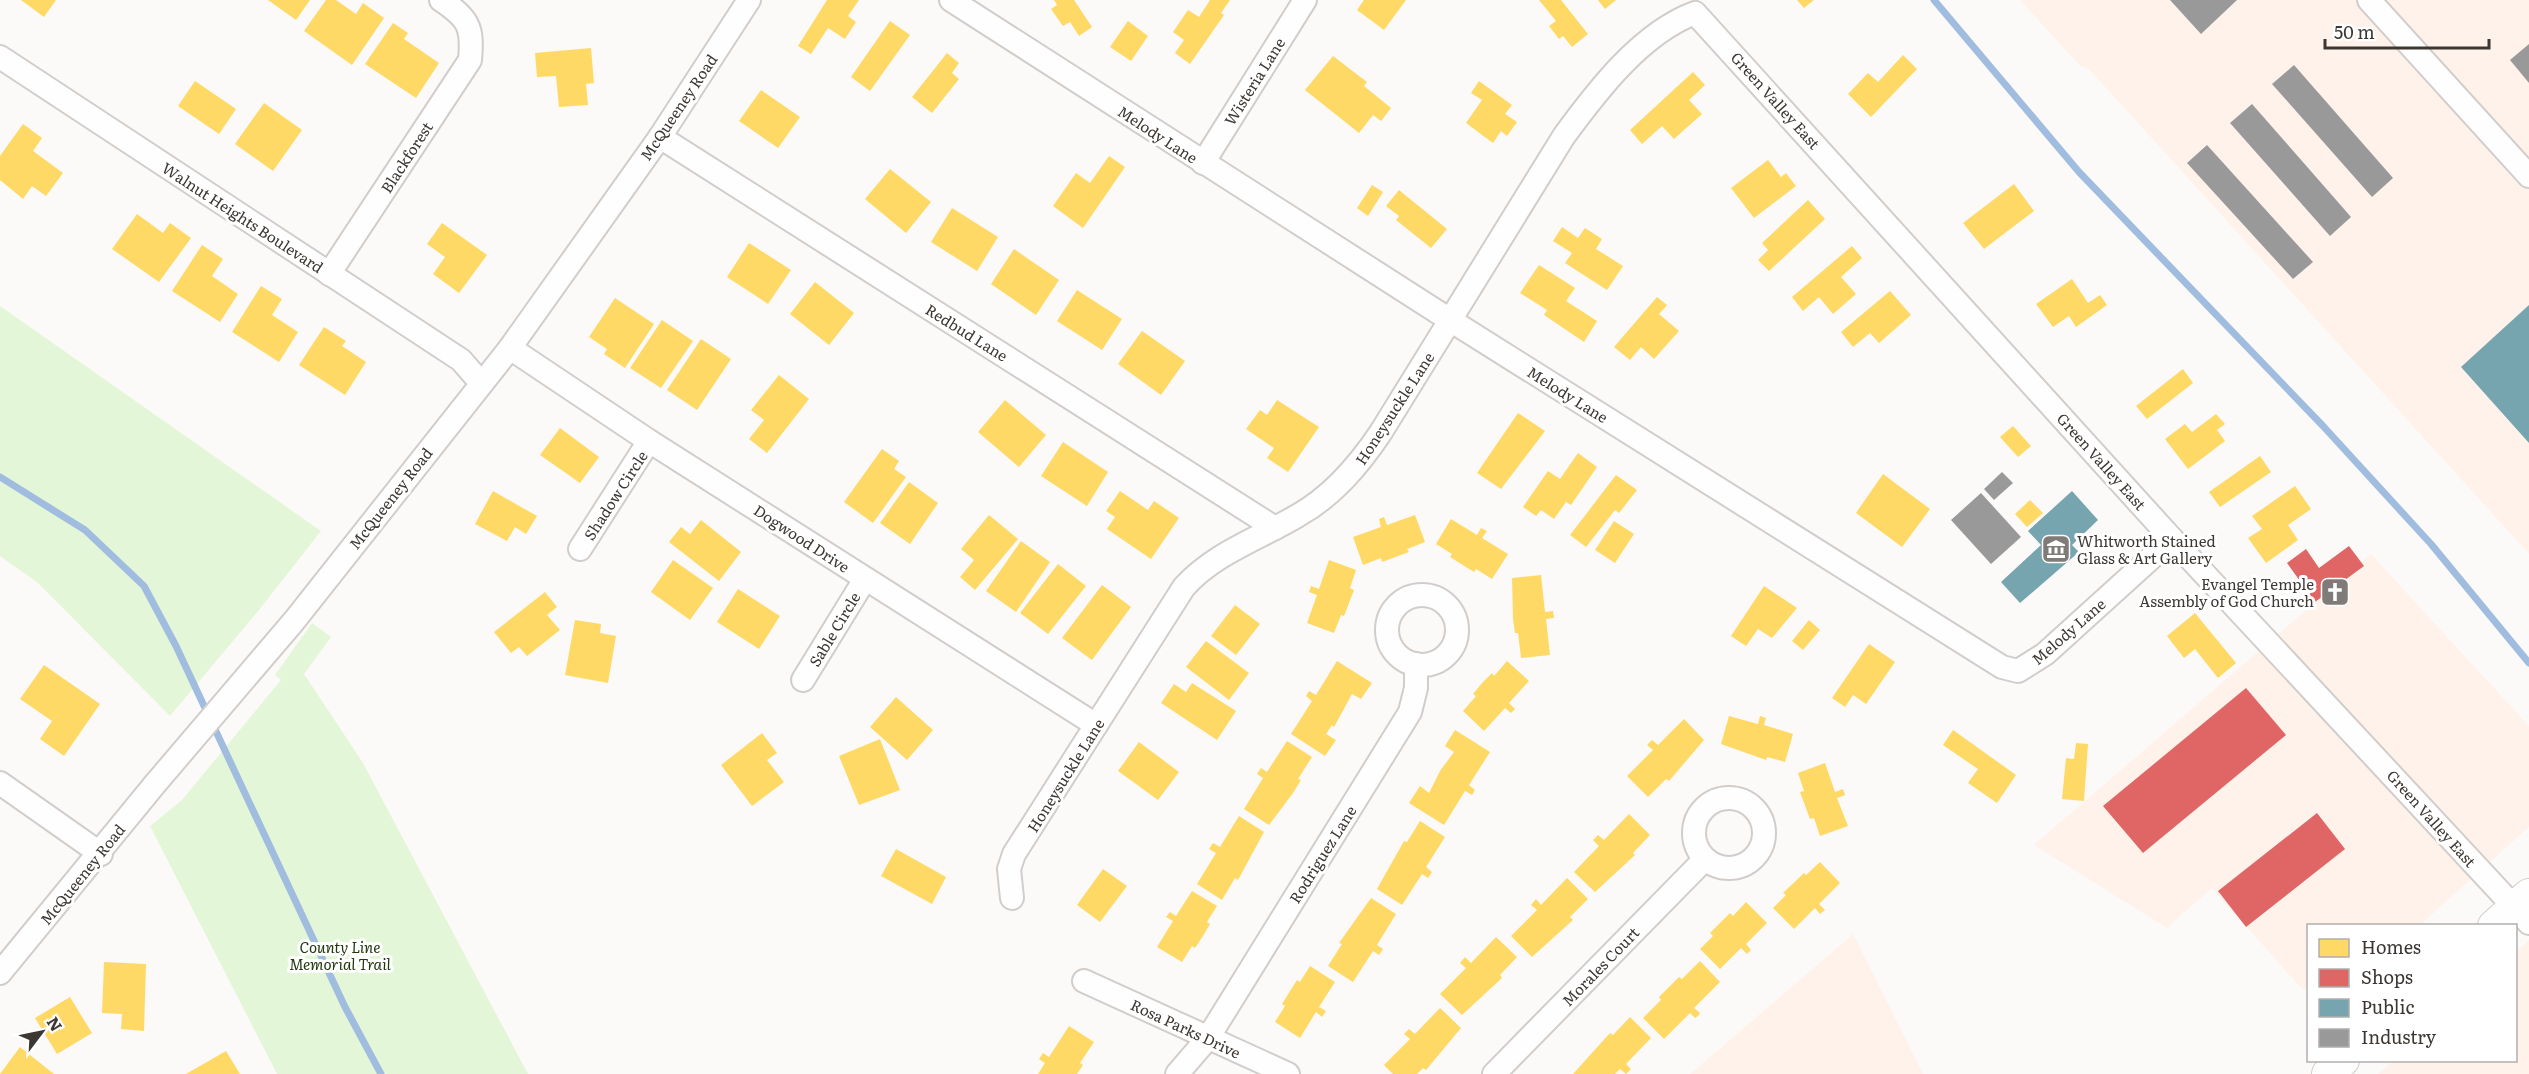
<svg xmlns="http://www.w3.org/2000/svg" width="2529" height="1074" viewBox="0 0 2529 1074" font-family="Literata,serif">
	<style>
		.built { fill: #fef2ea }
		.green { fill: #e4f6d8 }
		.homes { fill: #ffd966 }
		.shops { fill: #e06666 }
		.public { fill: #76a5af }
		.industry { fill: #999 }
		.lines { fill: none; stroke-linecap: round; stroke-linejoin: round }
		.stream { stroke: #a0bcdf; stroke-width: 7 }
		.minor-casing { stroke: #d1cdcb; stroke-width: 26 }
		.secondary-casing { stroke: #d1cdcb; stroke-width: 34 }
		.minor { stroke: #fffefe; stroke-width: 22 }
		.secondary { stroke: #fffefe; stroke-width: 32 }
		.labels { text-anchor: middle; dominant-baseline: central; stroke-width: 6; stroke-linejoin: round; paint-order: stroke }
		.street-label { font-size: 15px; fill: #3c3733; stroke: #fff }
		.poi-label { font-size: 15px; fill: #3c3733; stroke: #fff; text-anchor: start }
		.park-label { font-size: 15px; font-style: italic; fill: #21380f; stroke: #fff }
	</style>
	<rect width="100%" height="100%" fill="#fcfaf8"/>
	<g class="built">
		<polygon points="2020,0 2529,0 2529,554 2088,68 2080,66"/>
		<polygon points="2371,554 2529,726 2529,827 2420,925 2308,926 2308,991 2301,988 2212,888 2167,928 2034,845"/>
		<polygon points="1853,934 1923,1074 1690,1074"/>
		<polygon points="2529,940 2529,1074 2378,1074 2393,1061 2516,1060 2516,952"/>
	</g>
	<g class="green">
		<polygon points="0,306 321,531 259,610 170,716 38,583 0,556"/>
		<polygon points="312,623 331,637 304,674 363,763 528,1074 277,1074 150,826 182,800 281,680 275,675"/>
	</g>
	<g class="homes">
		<polygon points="21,0 56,0 44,17"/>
		<polygon points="268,0 310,0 296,20"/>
		<polygon points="326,0 336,0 356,14 363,3 384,18 352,65 304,31"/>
		<polygon points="827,0 859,0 848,16 856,22 845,39 828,28 811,54 798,46"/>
		<polygon points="1054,0 1074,0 1092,27 1079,36 1070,22 1063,26 1051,9 1057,5"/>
		<polygon points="1210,0 1230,0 1221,13 1224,15 1190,64 1175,53 1184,40 1173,32 1188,10 1199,17"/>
		<polygon points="1364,0 1406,0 1384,30 1357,10"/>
		<polygon points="1539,0 1561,0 1588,34 1572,47 1563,36 1559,39 1549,26 1556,21"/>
		<polygon points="1598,0 1616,0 1605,9"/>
		<polygon points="1797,0 1814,0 1804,8"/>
		<polygon points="890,21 910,35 870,91 851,77"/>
		<polygon points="1128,21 1148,36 1131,61 1110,47"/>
		<polygon points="393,23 408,33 404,39 439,63 416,98 365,64"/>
		<polygon points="591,48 594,83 586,84 588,105 559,107 556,76 537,77 535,53"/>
		<polygon points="947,53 959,63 952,73 959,79 932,113 912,97"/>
		<polygon points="1903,55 1917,69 1871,117 1848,94 1868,73 1878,82"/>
		<polygon points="1333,56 1367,82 1364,86 1391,108 1381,121 1373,115 1359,133 1305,90"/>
		<polygon points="1693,72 1705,85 1689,100 1702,114 1674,139 1662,126 1642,144 1630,130"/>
		<polygon points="195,81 236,109 219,134 178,106"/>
		<polygon points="1479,81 1512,105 1505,114 1517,122 1507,136 1501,131 1493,143 1466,123 1482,100 1471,93"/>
		<polygon points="761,90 800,117 778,148 739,121"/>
		<polygon points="264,103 302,130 273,171 235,144"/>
		<polygon points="23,124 42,138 33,151 63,173 46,196 32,186 23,199 0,180 0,156"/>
		<polygon points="1109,156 1125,167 1083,228 1053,206 1076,173 1090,183"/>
		<polygon points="1768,160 1781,177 1786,173 1796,186 1754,218 1731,188"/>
		<polygon points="890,169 931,202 906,233 865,199"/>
		<polygon points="2014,184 2034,211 1984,249 1963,223"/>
		<polygon points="1372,185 1383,192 1368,216 1357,208"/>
		<polygon points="1399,190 1447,229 1431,248 1396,220 1399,216 1386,206"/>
		<polygon points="1808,200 1825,219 1769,271 1758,260 1768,250 1762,243"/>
		<polygon points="952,208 998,237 977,271 931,242"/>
		<polygon points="137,214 163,233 170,223 191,238 159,282 112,249"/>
		<polygon points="442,223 487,255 459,293 433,274 445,257 427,244"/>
		<polygon points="1562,227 1578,238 1585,228 1602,239 1596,249 1623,266 1607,290 1565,263 1572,253 1553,241"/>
		<polygon points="749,243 791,270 768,304 727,277"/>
		<polygon points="202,245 223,259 212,276 238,294 220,322 172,291"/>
		<polygon points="1852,246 1862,258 1841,277 1856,294 1833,314 1819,297 1803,311 1792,297"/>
		<polygon points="1014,249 1059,280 1036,315 991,284"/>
		<polygon points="1539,265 1575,288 1566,301 1597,321 1584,342 1544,315 1547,310 1520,293"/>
		<polygon points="2072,279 2088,303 2100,295 2107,305 2076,327 2069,316 2053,327 2036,304"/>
		<polygon points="815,282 854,313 829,345 790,314"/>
		<polygon points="261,286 282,299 272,315 298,332 279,362 232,332"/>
		<polygon points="1077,290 1122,319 1102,350 1057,321"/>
		<polygon points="1890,291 1911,315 1879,343 1870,333 1853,347 1841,332"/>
		<polygon points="1657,297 1667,305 1659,314 1679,331 1654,359 1641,347 1630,360 1614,347"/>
		<polygon points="615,298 654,324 625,368 604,354 607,349 589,337"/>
		<polygon points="662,320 693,341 661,388 630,368"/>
		<polygon points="324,327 346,341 342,346 366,362 345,395 299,365"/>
		<polygon points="1142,331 1185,361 1161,395 1118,364"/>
		<polygon points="701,339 731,359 697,410 667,390"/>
		<polygon points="2183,369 2193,383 2147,419 2136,406"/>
		<polygon points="779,375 809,399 767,453 749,439 764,420 751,410"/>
		<polygon points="1005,400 1046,435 1019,467 978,432"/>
		<polygon points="1277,400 1319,427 1288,472 1267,458 1274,448 1246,429 1260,410 1267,415"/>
		<polygon points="1518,413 1545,431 1501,489 1477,473"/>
		<polygon points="2216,414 2225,424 2217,430 2225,441 2188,469 2165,439 2185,424 2192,432"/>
		<polygon points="2013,426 2031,446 2018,457 2000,437"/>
		<polygon points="560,428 599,457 580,483 540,455"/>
		<polygon points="1063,442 1108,472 1087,506 1041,476"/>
		<polygon points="882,449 899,461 894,469 906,477 873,523 844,502"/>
		<polygon points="1578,453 1597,467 1571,505 1566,502 1554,519 1541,510 1536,516 1523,507 1548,471 1560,479"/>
		<polygon points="2260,456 2271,472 2220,507 2209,492"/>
		<polygon points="1883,474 1930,509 1902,547 1856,513"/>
		<polygon points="1616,475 1637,490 1619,513 1615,510 1586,547 1570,535"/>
		<polygon points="909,482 938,503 910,544 880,523"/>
		<polygon points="2295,486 2311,509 2288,525 2298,540 2266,563 2248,538 2262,529 2252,516"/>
		<polygon points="493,491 537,516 526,534 515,527 507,541 475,524"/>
		<polygon points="1120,491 1148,510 1154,501 1179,518 1151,559 1107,529 1115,517 1106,511"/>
		<polygon points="2030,500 2043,513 2027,527 2015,514"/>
		<polygon points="989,515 1018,539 975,590 960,577 974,560 961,549"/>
		<polygon points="1415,515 1425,542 1407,549 1409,552 1382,562 1381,558 1363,565 1353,537 1381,527 1379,519 1384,517 1387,525"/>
		<polygon points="1451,519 1477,535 1481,528 1487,531 1482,538 1508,554 1492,579 1476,569 1474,572 1450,557 1452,554 1436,544"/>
		<polygon points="701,520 741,552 719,581 669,542 681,527 690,534"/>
		<polygon points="1614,521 1634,534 1615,563 1595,550"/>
		<polygon points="1021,541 1050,562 1016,612 986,591"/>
		<polygon points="673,560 713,588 690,620 651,592"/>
		<polygon points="1329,560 1356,570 1350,588 1354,590 1344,616 1341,615 1334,633 1307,623 1317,595 1309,592 1311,586 1319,589"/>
		<polygon points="1058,564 1086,586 1048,634 1020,613"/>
		<polygon points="1541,575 1545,612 1553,611 1554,618 1546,619 1550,655 1521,658 1518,633 1515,633 1513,619 1512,578"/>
		<polygon points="1102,585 1131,607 1092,660 1062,638"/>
		<polygon points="1764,586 1797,608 1772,638 1758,629 1746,646 1731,636"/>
		<polygon points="738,589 780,616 759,649 717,622"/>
		<polygon points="545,592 557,607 547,615 560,630 527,656 519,647 511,653 494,632"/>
		<polygon points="1235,605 1260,624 1236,655 1211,636"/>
		<polygon points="2195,613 2236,663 2218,678 2195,649 2184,658 2167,636"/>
		<polygon points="575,620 601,624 600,633 616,636 608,683 565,675"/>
		<polygon points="1809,620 1820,630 1803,650 1792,641"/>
		<polygon points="1206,641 1249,673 1229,700 1186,667"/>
		<polygon points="1869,644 1895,662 1866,704 1853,695 1845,707 1832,698"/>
		<polygon points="1337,661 1372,683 1361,699 1352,694 1334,727 1332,725 1326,734 1336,740 1325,756 1291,734 1312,701 1306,696 1309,691 1316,695"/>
		<polygon points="1507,661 1529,681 1509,703 1515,709 1511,713 1505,708 1484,731 1463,711 1476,696 1473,694 1482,683 1492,673 1494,676"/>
		<polygon points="44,665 100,704 64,756 40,739 52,721 20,699"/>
		<polygon points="1192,683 1236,711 1217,740 1161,703 1174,684 1186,692"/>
		<polygon points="896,697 933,730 907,760 870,727"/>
		<polygon points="1729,716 1758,724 1760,716 1766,718 1764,725 1793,734 1785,762 1767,757 1766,760 1721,744"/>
		<polygon points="1684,719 1704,740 1669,781 1666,779 1648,797 1627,776 1653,750 1647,745 1652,740 1658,745"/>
		<polygon points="1455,730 1490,752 1469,785 1475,790 1472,795 1465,791 1444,825 1409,803 1420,786 1429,793 1440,771 1454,752 1445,746"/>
		<polygon points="1953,730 2016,775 1997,803 1968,783 1978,769 1943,745"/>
		<polygon points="762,733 777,753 767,760 784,782 752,806 721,765"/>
		<polygon points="880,739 900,790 859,805 839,756"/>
		<polygon points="1287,741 1312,757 1298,779 1301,780 1293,793 1269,825 1244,809 1263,778 1257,774 1261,768 1267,772"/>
		<polygon points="1139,742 1179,772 1158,800 1118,771"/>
		<polygon points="2076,743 2088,744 2084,801 2062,799 2066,758 2074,759"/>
		<polygon points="1825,763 1835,792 1843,789 1845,795 1837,798 1848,826 1820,836 1814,818 1810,819 1800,792 1804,791 1798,773"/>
		<polygon points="1629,814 1650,835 1633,853 1635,855 1595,892 1574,872 1599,846 1593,840 1598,835 1604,840"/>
		<polygon points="1239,816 1264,832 1238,880 1235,878 1222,900 1197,884 1216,853 1209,849 1213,843 1220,847"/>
		<polygon points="1420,821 1445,837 1426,867 1432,872 1428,878 1422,874 1402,905 1377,889 1404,841 1407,842"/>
		<polygon points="896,849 946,877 932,904 881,876"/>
		<polygon points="1820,862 1840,883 1819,904 1825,910 1820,914 1815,908 1794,929 1773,908 1786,895 1783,893 1804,873 1806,875"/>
		<polygon points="1103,869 1127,886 1100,922 1077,905"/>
		<polygon points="1567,878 1588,899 1570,917 1573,920 1532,957 1511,936 1537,910 1531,905 1536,899 1541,905"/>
		<polygon points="1192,891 1217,906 1207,922 1210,924 1203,936 1195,948 1192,946 1182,962 1157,947 1173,921 1166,917 1170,912 1176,916"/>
		<polygon points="1371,898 1396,914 1377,945 1383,949 1379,955 1373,951 1353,982 1328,966 1342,944 1339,943"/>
		<polygon points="1746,902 1767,923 1746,944 1751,950 1747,954 1741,948 1720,969 1700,949 1713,936 1710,933 1730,913 1733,916"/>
		<polygon points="1496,937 1517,957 1500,975 1502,978 1462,1015 1440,994 1466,968 1460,963 1465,957 1471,963"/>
		<polygon points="1700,961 1720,982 1694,1008 1700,1013 1698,1016 1695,1018 1690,1013 1664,1039 1643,1018 1661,1000 1659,997 1679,977 1682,979"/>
		<polygon points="104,962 146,964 144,1031 121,1029 122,1014 102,1013"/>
		<polygon points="1310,966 1335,982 1319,1007 1326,1011 1322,1017 1316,1012 1300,1038 1275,1022 1285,1006 1282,1004 1297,980 1300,982"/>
		<polygon points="70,997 92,1033 57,1054 35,1018"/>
		<polygon points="1440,1008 1461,1028 1426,1070 1423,1068 1417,1074 1393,1074 1384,1065 1410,1039 1404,1034 1409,1029 1415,1034"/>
		<polygon points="1630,1017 1651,1038 1626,1064 1631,1069 1626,1074 1620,1069 1615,1074 1573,1074 1610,1033 1613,1035"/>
		<polygon points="1069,1026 1094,1042 1080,1063 1083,1065 1077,1074 1038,1074 1045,1063 1039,1059 1043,1053 1049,1057"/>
		<polygon points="20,1047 54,1074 0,1074"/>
		<polygon points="226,1051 240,1074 186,1074"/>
	</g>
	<g class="shops">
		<polygon points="2349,546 2364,566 2315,602 2287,563 2306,549 2319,568"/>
		<polygon points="2246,688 2286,735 2143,853 2103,806"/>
		<polygon points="2317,813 2345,849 2246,927 2218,891"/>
	</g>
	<g class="public">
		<polygon points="2529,305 2529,443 2461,367"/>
		<polygon points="2072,491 2098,520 2072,545 2079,552 2020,603 2001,582 2041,545 2028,531"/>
	</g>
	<g class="industry">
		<polygon points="2170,0 2237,0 2201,34"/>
		<polygon points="2529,44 2529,83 2510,60"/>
		<polygon points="2294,65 2393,178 2372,197 2272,84"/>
		<polygon points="2252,104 2351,217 2330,236 2230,123"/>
		<polygon points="2207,145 2313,262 2293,279 2187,163"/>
		<polygon points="2002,472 2013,483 1994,500 1984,489"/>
		<polygon points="1981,493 2021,537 1991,564 1951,520"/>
	</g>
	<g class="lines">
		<g class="stream">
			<polyline points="1934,0 2079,172 2323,426 2431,544 2529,663"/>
			<polyline points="0,477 85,530 144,586 176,646 345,1007 381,1074"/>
		</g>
		<g class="minor-casing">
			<g id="minor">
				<polyline points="951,0 1450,320 2002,667 2018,671 2045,654 2172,539"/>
				<polyline points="2369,0 2529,176"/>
				<polyline points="0,57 461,360 481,383"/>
				<polyline points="660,137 1275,528"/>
				<polyline points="1203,163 1305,0"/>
				<path d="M329,274L470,60C473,27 469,19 441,0"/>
				<polyline points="510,348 649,441 1096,725"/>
				<polyline points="580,549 649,441"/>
				<circle cx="1422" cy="630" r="35"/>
				<polyline points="803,680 865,579"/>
				<polyline points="0,783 101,854"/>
				<circle cx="1729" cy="833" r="35"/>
				<path d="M1012,898L1009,869L1014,854L1184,587C1215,553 1258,539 1297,516C1333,496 1359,465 1381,432L1564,136C1597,91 1641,33 1695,13L2172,539L2529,923"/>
				<polyline points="0,973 155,784 294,621 510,348 660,137 749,0"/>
				<polyline points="1084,981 1288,1074"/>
				<polyline points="1177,1074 1208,1038 1410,712 1416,688 1416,664"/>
				<polyline points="1494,1074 1705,859"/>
			</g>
		</g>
		<g class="secondary-casing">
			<g id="secondary">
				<polyline points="2494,926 2529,895"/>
				<polyline points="2328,1074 2343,1060"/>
			</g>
		</g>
		<use href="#minor" class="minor"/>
		<use href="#secondary" class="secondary"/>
	</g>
	<defs>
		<g id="museum-square" transform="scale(1.5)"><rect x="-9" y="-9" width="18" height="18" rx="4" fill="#7f7b78" stroke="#fff"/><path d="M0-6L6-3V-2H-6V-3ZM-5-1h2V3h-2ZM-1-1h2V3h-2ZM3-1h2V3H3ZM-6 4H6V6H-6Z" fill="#fff"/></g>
		<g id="church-square" transform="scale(1.5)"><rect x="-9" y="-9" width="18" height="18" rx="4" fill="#7f7b78" stroke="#fff"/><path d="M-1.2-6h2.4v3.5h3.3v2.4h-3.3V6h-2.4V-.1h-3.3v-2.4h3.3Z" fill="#fff"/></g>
	</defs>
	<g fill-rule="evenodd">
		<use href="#museum-square" x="2056" y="549"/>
		<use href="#church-square" x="2335" y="592"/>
	</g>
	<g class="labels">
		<g class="street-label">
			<text transform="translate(1254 81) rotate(-58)">Wisteria Lane</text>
			<text transform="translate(1776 100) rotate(48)">Green Valley East</text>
			<text transform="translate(678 107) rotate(-56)">McQueeney Road</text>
			<text transform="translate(1158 134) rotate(33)">Melody Lane</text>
			<text transform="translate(406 157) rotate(-57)">Blackforest</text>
			<text transform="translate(243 217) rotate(33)">Walnut Heights Boulevard</text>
			<text transform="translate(967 332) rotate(32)">Redbud Lane</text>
			<text transform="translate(1568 394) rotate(32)">Melody Lane</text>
			<text transform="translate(1394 408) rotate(-57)">Honeysuckle Lane</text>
			<text transform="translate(2102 461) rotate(48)">Green Valley East</text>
			<text transform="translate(615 495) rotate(-57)">Shadow Circle</text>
			<text transform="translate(390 498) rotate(-52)">McQueeney Road</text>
			<text transform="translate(802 538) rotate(33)">Dogwood Drive</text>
			<text transform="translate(834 629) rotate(-59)">Sable Circle</text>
			<text transform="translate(2068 631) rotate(-41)">Melody Lane</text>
			<text transform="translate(1065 775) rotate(-58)">Honeysuckle Lane</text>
			<text transform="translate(2432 818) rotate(48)">Green Valley East</text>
			<text transform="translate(1322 854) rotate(-58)">Rodriguez Lane</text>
			<text transform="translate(82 874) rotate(-51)">McQueeney Road</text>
			<text transform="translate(1600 966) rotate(-46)">Morales Court</text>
			<text transform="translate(1186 1028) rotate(25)">Rosa Parks Drive</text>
		</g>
		<g class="poi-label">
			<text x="2077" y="540">Whitworth Stained<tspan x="2077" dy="17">Glass &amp; Art Gallery</tspan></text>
			<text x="2314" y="583" text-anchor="end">Evangel Temple<tspan x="2314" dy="17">Assembly of God Church</tspan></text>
		</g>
		<g class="park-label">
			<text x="340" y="946">County Line<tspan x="340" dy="17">Memorial Trail</tspan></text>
		</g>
	</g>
	<rect x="2307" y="924" width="210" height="138" fill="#ffffff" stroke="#b1afad" stroke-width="1.5"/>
	<rect x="2319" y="939" width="30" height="18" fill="#ffd966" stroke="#b1afad" stroke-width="1.5"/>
	<text x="2361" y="954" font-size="18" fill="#3c3733">Homes</text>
	<rect x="2319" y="969" width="30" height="18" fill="#e06666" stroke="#b1afad" stroke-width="1.5"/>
	<text x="2361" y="984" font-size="18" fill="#3c3733">Shops</text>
	<rect x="2319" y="999" width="30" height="18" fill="#76a5af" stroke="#b1afad" stroke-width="1.5"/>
	<text x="2361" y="1014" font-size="18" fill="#3c3733">Public</text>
	<rect x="2319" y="1029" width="30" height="18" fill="#999999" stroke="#b1afad" stroke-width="1.5"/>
	<text x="2361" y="1044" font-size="18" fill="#3c3733">Industry</text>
	<g transform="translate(42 1032) rotate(58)" stroke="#ffffff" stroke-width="4.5" paint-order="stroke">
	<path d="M0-4.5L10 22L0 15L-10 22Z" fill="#3c3733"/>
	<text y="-9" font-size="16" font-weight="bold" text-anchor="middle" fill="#3c3733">N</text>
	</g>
	<path d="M2325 39v9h164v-9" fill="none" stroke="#3c3733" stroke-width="3"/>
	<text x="2334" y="39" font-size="18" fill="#3c3733" stroke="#ffffff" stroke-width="4.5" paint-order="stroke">50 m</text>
</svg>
